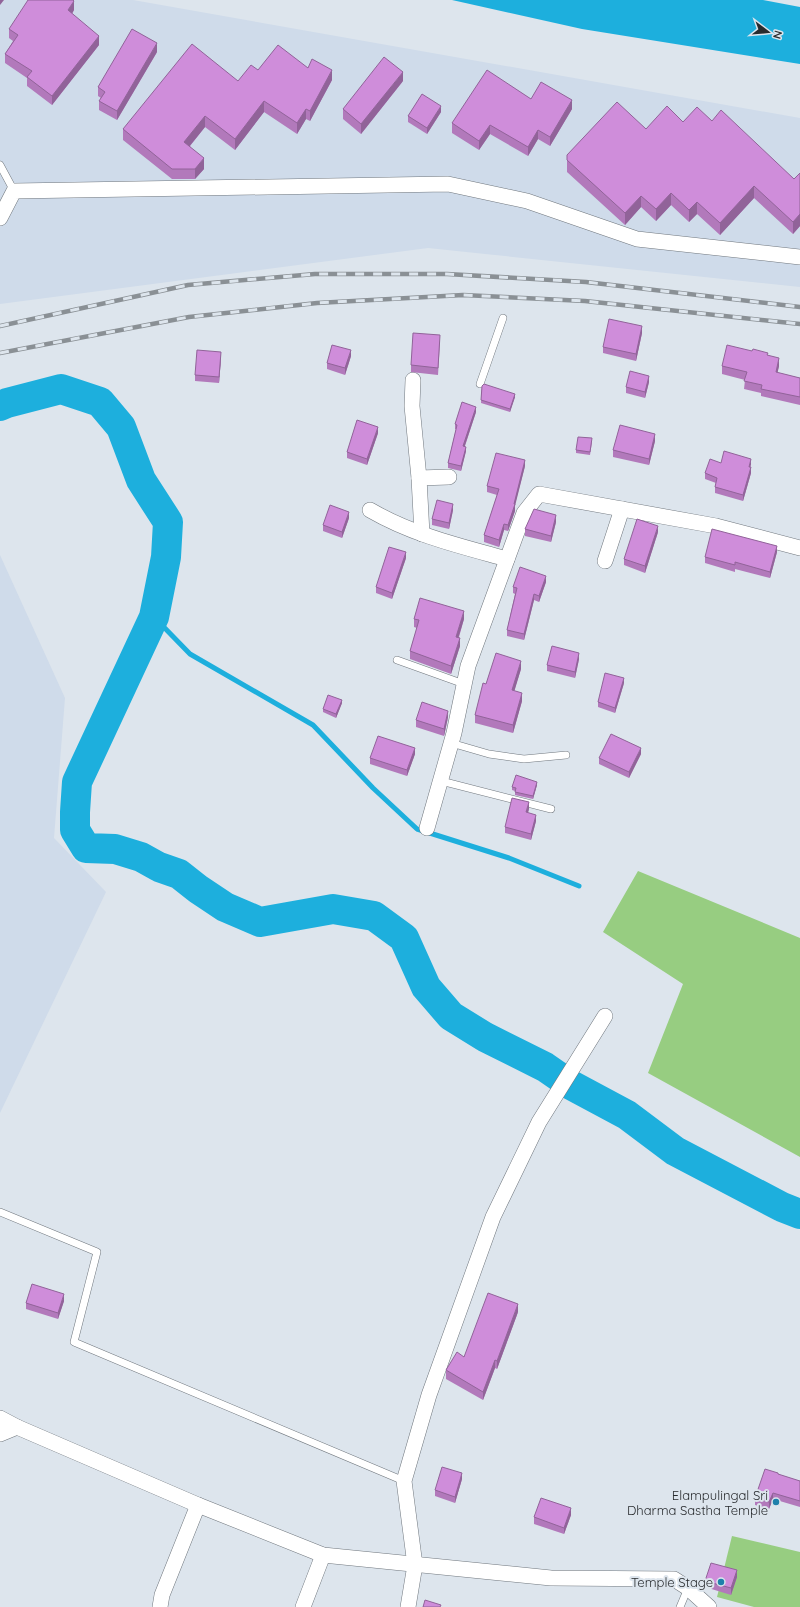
<svg xmlns="http://www.w3.org/2000/svg" width="800" height="1607" viewBox="0 0 800 1607" font-family="Quicksand,sans-serif">
	<style>
		.built { fill: #cfdbea }
		.green { fill: #97cd81 }
		.water { fill: #1dafdd }
		.lines { fill: none; stroke-linecap: round; stroke-linejoin: round }
		.stream { stroke: #1dafdd; stroke-width: 5 }
		.river { stroke: #1dafdd; stroke-width: 30 }
		.service-casing { stroke: #70777e; stroke-width: 8 }
		.minor-casing { stroke: #70777e; stroke-width: 16 }
		.service { stroke: #fff; stroke-width: 7 }
		.minor { stroke: #fff; stroke-width: 15 }
		.rail-casing { stroke: #8a9095; stroke-width: 4.5 }
		.rail { stroke: #dde5ed; stroke-width: 3; stroke-dasharray: 9; stroke-linecap: butt }
		.wall { fill: #b279bb }
		.shaded-wall { fill: #916399 }
		.building { fill: #cf8dda; stroke: #916399 }
		.poi-dot { fill: #1e80ab; stroke: #dde5ed; stroke-width: 1.5 }
		.labels { text-anchor: middle; dominant-baseline: central; stroke-width: 4; stroke-linejoin: round; paint-order: stroke }
		.poi-label { font-size: 13px; fill: #282b2e; stroke: #dde5ed; text-anchor: end }
	</style>
	<rect width="100%" height="100%" fill="#dde5ed"/>
	<g class="built">
		<polygon points="0,0 133,0 800,118 800,287 428,248 0,304"/>
		<polygon points="0,555 65,698 54,838 106,892 0,1113"/>
	</g>
	<g class="green">
		<polygon points="638,871 800,938 800,1157 648,1073 683,984 603,932"/>
		<polygon points="732,1536 800,1552 800,1607 754,1607 717,1597"/>
	</g>
	<polygon class="water" points="452,0 763,0 800,7 800,64 582,29"/>
	<g class="lines">
		<polyline class="stream" points="150,633 154,617 190,654 313,725 373,788 417,829 509,858 579,886"/>
		<polyline class="river" points="0,406 7,403 61,389 100,402 121,427 141,480 168,522 166,557 154,617 77,782 75,812 75,830 86,848 115,849 141,857 159,867 179,874 198,889 225,907 260,922 333,909 374,916 404,938 426,987 451,1016 485,1037 545,1067 571,1085 627,1115 675,1151 782,1207 800,1214"/>
		<g class="service-casing">
			<g id="service">
				<polyline points="0,165 14,191"/>
				<polyline points="480,384 503,318"/>
				<polyline points="397,660 464,684"/>
				<polyline points="451,743 489,754 524,759 566,755"/>
				<polyline points="441,781 551,809"/>
				<polyline points="0,1212 97,1252 74,1342 404,1481"/>
				<polyline points="680,1607 688,1588"/>
			</g>
		</g>
		<g class="minor-casing">
			<g id="minor">
				<polyline points="0,218 14,191 448,184 527,201 637,239 800,257"/>
				<polyline points="413,380 412,406 419,478 422,534"/>
				<polyline points="419,478 449,477"/>
				<path d="M370,510C413,535 460,546 507,559"/>
				<polyline points="605,561 622,509"/>
				<polyline points="427,828 454,733 468,666 524,513 539,494 716,526 800,548"/>
				<polyline points="0,1418 17,1427"/>
				<polyline points="0,1434 17,1427 198,1505 323,1555 551,1578 674,1579 688,1588 709,1607"/>
				<polyline points="160,1607 162,1595 198,1505"/>
				<polyline points="303,1607 323,1555"/>
				<polyline points="408,1607 415,1565 404,1481 429,1395 493,1217 539,1122 605,1016"/>
			</g>
		</g>
		<use href="#service" class="service"/>
		<use href="#minor" class="minor"/>
		<g class="rail-casing">
			<g id="rail">
				<polyline points="0,326 188,285 315,274 447,274 586,282 800,307"/>
				<polyline points="0,353 189,317 317,303 463,295 585,301 800,324"/>
			</g>
		</g>
		<use href="#rail" class="rail"/>
	</g>
	<g class="wall">
		<polygon points="74,10 72,14 99,45 52,105 27,86 27,78 5,63 5,54 13,41 9,38 9,29"/>
		<polygon points="157,52 117,120 99,110 99,101 101,98 98,96 98,87"/>
		<polygon points="258,70 332,80 310,121 306,119 297,134 264,112 235,150 205,127 190,146 204,169 195,179 172,179 123,140 123,129 238,81"/>
		<polygon points="403,81 361,134 343,119 343,109"/>
		<polygon points="531,99 572,109 550,146 538,139 528,156 490,134 479,150 452,133 452,123"/>
		<polygon points="441,112 427,134 408,122 408,116"/>
		<polygon points="712,121 794,179 800,173 800,226 793,234 754,198 720,235 697,214 689,222 671,205 656,221 641,207 625,225 567,172 567,155 646,129 683,122"/>
		<polygon points="642,333 636,361 603,353 603,347"/>
		<polygon points="440,341 438,375 411,372 411,365"/>
		<polygon points="351,356 345,375 327,369 327,363"/>
		<polygon points="768,356 779,366 777,373 800,378 800,405 761,396 761,393 744,389 745,380 722,374 722,366"/>
		<polygon points="221,358 219,383 195,381 195,375"/>
		<polygon points="649,382 645,398 626,393 626,387"/>
		<polygon points="482,386 515,397 510,412 481,403"/>
		<polygon points="476,412 465,446 466,451 461,471 448,468 448,463 456,429 455,429 455,424"/>
		<polygon points="378,433 367,465 347,458 347,452"/>
		<polygon points="655,441 649,465 613,457 613,450"/>
		<polygon points="592,442 590,455 576,453 576,450"/>
		<polygon points="721,463 751,464 750,467 751,473 743,501 715,493 715,487 716,483 705,479 705,473"/>
		<polygon points="525,466 515,504 515,511 508,531 504,530 499,547 484,542 484,535 497,495 487,492 487,486"/>
		<polygon points="453,510 449,529 432,525 432,519"/>
		<polygon points="349,518 342,538 323,531 323,525"/>
		<polygon points="556,522 551,542 525,536 525,529"/>
		<polygon points="658,532 645,573 624,565 624,559"/>
		<polygon points="777,552 770,578 735,569 735,572 705,563 705,557"/>
		<polygon points="406,558 392,599 376,593 376,587"/>
		<polygon points="546,582 539,602 534,600 524,640 507,636 507,630 515,594 513,593 513,587"/>
		<polygon points="414,619 464,619 459,637 460,646 451,674 410,659 410,651 417,628 414,627"/>
		<polygon points="579,659 575,678 547,671 547,665"/>
		<polygon points="521,669 514,691 522,701 513,733 475,723 475,715 486,684"/>
		<polygon points="624,683 615,713 598,707 598,702"/>
		<polygon points="342,703 336,718 323,712 323,709"/>
		<polygon points="448,717 444,736 416,727 416,720"/>
		<polygon points="415,754 407,776 370,764 370,758"/>
		<polygon points="641,754 629,778 599,764 599,758"/>
		<polygon points="537,785 533,799 515,795 515,791 512,790 512,787"/>
		<polygon points="529,809 528,813 536,821 531,840 505,833 505,827"/>
		<polygon points="64,1301 58,1319 26,1309 26,1303"/>
		<polygon points="518,1312 497,1369 495,1368 483,1400 446,1379 446,1370 464,1357"/>
		<polygon points="778,1475 800,1481 800,1507 773,1499 769,1509 755,1505 755,1498"/>
		<polygon points="462,1479 455,1503 435,1496 435,1490"/>
		<polygon points="571,1515 564,1534 534,1524 534,1517"/>
		<polygon points="737,1577 731,1595 705,1587 705,1581"/>
	</g>
	<g class="shaded-wall">
		<polygon points="0,0 4,0 0,5"/>
		<polygon points="74,1 74,10 68,20 68,10"/>
		<polygon points="99,36 99,45 52,105 52,96"/>
		<polygon points="157,43 157,52 117,120 117,111"/>
		<polygon points="332,70 332,80 310,121 310,111"/>
		<polygon points="403,72 403,81 361,134 361,124"/>
		<polygon points="572,100 572,109 550,146 550,137"/>
		<polygon points="264,101 264,112 235,150 235,139"/>
		<polygon points="441,106 441,112 427,134 427,128"/>
		<polygon points="306,109 306,119 297,134 297,123"/>
		<polygon points="205,116 205,127 184,153 184,142"/>
		<polygon points="490,125 490,134 479,150 479,141"/>
		<polygon points="538,130 538,139 528,156 528,147"/>
		<polygon points="204,158 204,169 195,179 195,169"/>
		<polygon points="754,186 754,198 720,235 720,223"/>
		<polygon points="671,193 671,205 656,221 656,209"/>
		<polygon points="641,196 641,207 625,225 625,213"/>
		<polygon points="697,202 697,214 689,222 689,210"/>
		<polygon points="800,214 800,226 793,234 793,222"/>
		<polygon points="642,326 642,333 636,361 636,354"/>
		<polygon points="351,350 351,356 345,375 345,368"/>
		<polygon points="221,352 221,358 219,383 219,377"/>
		<polygon points="779,358 779,366 776,380 776,372"/>
		<polygon points="649,376 649,382 645,398 645,392"/>
		<polygon points="515,394 515,397 510,412 510,409"/>
		<polygon points="476,407 476,412 463,451 463,446"/>
		<polygon points="378,427 378,433 367,465 367,459"/>
		<polygon points="655,434 655,441 649,465 649,459"/>
		<polygon points="466,447 466,451 461,471 461,466"/>
		<polygon points="751,459 751,464 749,472 749,467"/>
		<polygon points="525,460 525,466 515,506 515,504 515,511 508,531 508,525"/>
		<polygon points="751,467 751,473 743,501 743,495"/>
		<polygon points="453,504 453,510 449,529 449,523"/>
		<polygon points="349,512 349,518 342,538 342,532"/>
		<polygon points="556,515 556,522 551,542 551,536"/>
		<polygon points="504,524 504,530 499,547 499,540"/>
		<polygon points="658,526 658,532 645,573 645,566"/>
		<polygon points="777,546 777,552 770,578 770,572"/>
		<polygon points="406,552 406,558 392,599 392,593"/>
		<polygon points="546,576 546,582 539,602 539,596"/>
		<polygon points="534,594 534,600 524,640 524,634"/>
		<polygon points="464,611 464,619 456,645 456,637"/>
		<polygon points="460,638 460,646 451,674 451,666"/>
		<polygon points="579,653 579,659 575,678 575,672"/>
		<polygon points="521,661 521,669 512,699 512,690"/>
		<polygon points="624,678 624,683 615,713 615,708"/>
		<polygon points="522,693 522,701 513,733 513,725"/>
		<polygon points="342,700 342,703 336,718 336,714"/>
		<polygon points="448,711 448,717 444,736 444,729"/>
		<polygon points="415,748 415,754 407,776 407,770"/>
		<polygon points="641,748 641,754 629,778 629,772"/>
		<polygon points="537,782 537,785 533,799 533,796"/>
		<polygon points="529,802 529,809 526,818 526,812"/>
		<polygon points="536,815 536,821 531,840 531,834"/>
		<polygon points="64,1294 64,1301 58,1319 58,1313"/>
		<polygon points="518,1304 518,1312 497,1369 497,1361"/>
		<polygon points="495,1360 495,1368 483,1400 483,1392"/>
		<polygon points="462,1473 462,1479 455,1503 455,1497"/>
		<polygon points="773,1493 773,1499 769,1509 769,1502"/>
		<polygon points="571,1508 571,1515 564,1534 564,1528"/>
		<polygon points="737,1570 737,1577 731,1595 731,1588"/>
	</g>
	<g class="building">
		<polygon points="28,0 73,0 74,1 68,10 99,36 52,96 27,77 32,71 5,54 18,35 9,29"/>
		<polygon points="132,29 157,43 117,111 99,101 105,92 98,87"/>
		<polygon points="192,44 238,81 251,65 258,70 278,45 308,68 312,59 332,70 310,111 306,109 297,123 264,101 235,139 205,116 184,142 204,158 195,169 172,169 123,129"/>
		<polygon points="384,57 403,72 361,124 343,109"/>
		<polygon points="487,70 531,99 541,82 572,100 550,137 538,130 528,147 490,125 479,141 452,123"/>
		<polygon points="422,94 441,106 427,128 408,116"/>
		<polygon points="617,102 646,129 667,106 683,122 697,107 712,121 721,110 794,179 800,173 800,214 793,222 754,186 720,223 697,202 689,210 671,193 656,209 641,196 625,213 567,160 567,155"/>
		<polygon points="609,319 642,326 636,354 603,347"/>
		<polygon points="413,333 440,335 438,368 411,365"/>
		<polygon points="332,345 351,350 345,368 327,363"/>
		<polygon points="727,345 752,351 753,349 768,353 767,355 779,358 776,372 800,378 800,397 761,389 762,385 744,381 747,372 722,366"/>
		<polygon points="197,350 221,352 219,377 195,375"/>
		<polygon points="630,371 649,376 645,392 626,387"/>
		<polygon points="484,384 515,394 510,409 481,400 482,386"/>
		<polygon points="462,402 476,407 463,446 466,447 461,466 448,463 457,425 455,424"/>
		<polygon points="357,420 378,427 367,459 347,452"/>
		<polygon points="620,425 655,434 649,459 613,450"/>
		<polygon points="578,437 592,438 590,452 576,450"/>
		<polygon points="724,451 751,459 749,467 751,467 743,495 715,487 717,478 705,473 710,459 721,463"/>
		<polygon points="496,453 525,460 514,504 515,504 508,525 504,524 499,540 484,535 499,489 487,486"/>
		<polygon points="437,500 453,504 449,523 432,519"/>
		<polygon points="330,505 349,512 342,532 323,525"/>
		<polygon points="534,509 556,515 551,536 525,529"/>
		<polygon points="637,519 658,526 645,566 624,559"/>
		<polygon points="712,529 777,546 770,572 735,562 735,565 705,557"/>
		<polygon points="389,547 406,552 392,593 376,587"/>
		<polygon points="520,567 546,576 539,596 534,594 524,634 507,630 517,588 513,587"/>
		<polygon points="420,598 464,611 456,637 460,638 451,666 410,651 419,620 414,619"/>
		<polygon points="552,646 579,653 575,672 547,665"/>
		<polygon points="496,653 521,661 512,690 522,693 513,725 475,715 483,683 486,684"/>
		<polygon points="605,673 624,678 615,708 598,702"/>
		<polygon points="328,695 342,700 336,714 323,709"/>
		<polygon points="422,702 448,711 444,729 416,720"/>
		<polygon points="611,734 641,748 629,772 599,758"/>
		<polygon points="378,736 415,748 407,770 370,758"/>
		<polygon points="516,775 537,782 533,796 515,792 516,788 512,787"/>
		<polygon points="512,798 529,802 526,812 536,815 531,834 505,827"/>
		<polygon points="32,1284 64,1294 58,1313 26,1303"/>
		<polygon points="488,1293 518,1304 497,1361 495,1360 483,1392 446,1370 457,1352 464,1357"/>
		<polygon points="442,1467 462,1473 455,1497 435,1490"/>
		<polygon points="765,1469 778,1473 778,1474 800,1481 800,1501 773,1493 769,1502 755,1498"/>
		<polygon points="541,1498 571,1508 564,1528 534,1517"/>
		<polygon points="711,1563 737,1570 731,1588 705,1581"/>
		<polygon points="425,1600 441,1605 440,1607 423,1607"/>
	</g>
	<g class="poi-dot">
		<circle cx="776" cy="1502" r="4"/>
		<circle cx="721" cy="1582" r="4"/>
	</g>
	<g class="labels">
		<g class="poi-label">
			<text x="768" y="1495">Elampulingal Sri<tspan x="768" dy="15">Dharma Sastha Temple</tspan></text>
			<text x="713" y="1582">Temple Stage</text>
		</g>
	</g>
	<g transform="translate(768 32) rotate(106)" stroke="#dde5ed" stroke-width="3" paint-order="stroke">
	<path d="M0-3L7 15L0 10L-7 15Z" fill="#282b2e"/>
	<text y="-6" font-size="11" font-weight="bold" text-anchor="middle" fill="#282b2e">N</text>
	</g>
</svg>
